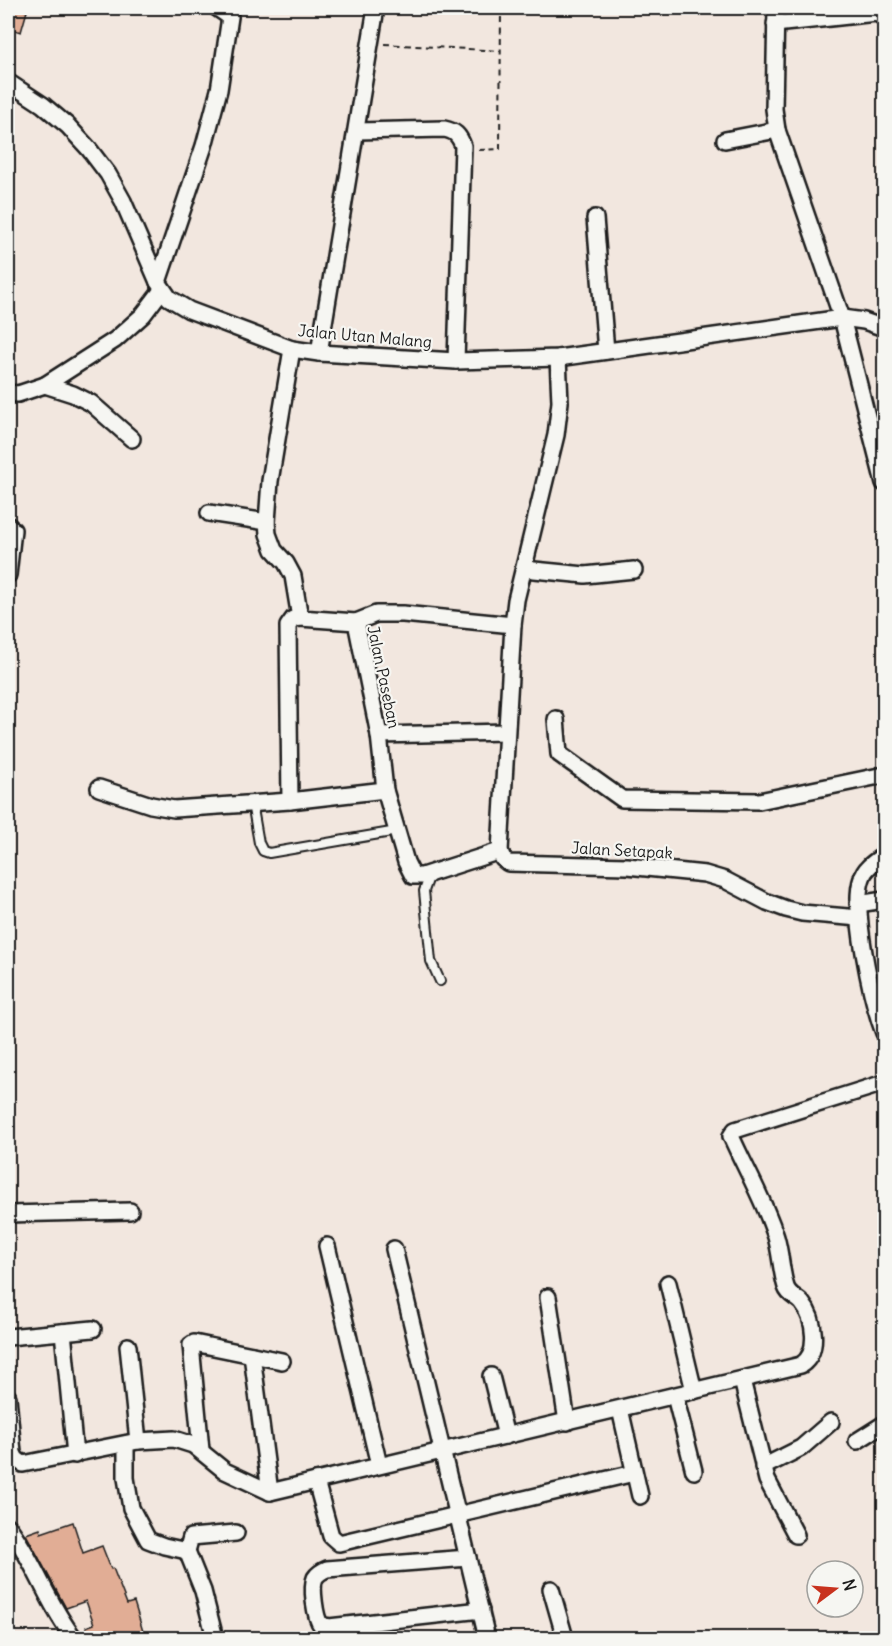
<svg xmlns="http://www.w3.org/2000/svg" width="892" height="1646" viewBox="0 0 892 1646" font-family="Delius,sans-serif">
	<style>
		.building { fill: #e1ad95; stroke: #1c1c1c; stroke-width: 1.5 }
		.lines { fill: none; stroke-linecap: round; stroke-linejoin: round }
		.lane-casing { stroke: #1c1c1c; stroke-width: 12 }
		.street-casing { stroke: #1c1c1c; stroke-width: 20 }
		.path { stroke: #1c1c1c; stroke-width: 2; stroke-dasharray: 6 4.5; stroke-linecap: butt }
		.lane { stroke: #f6f6f2; stroke-width: 8 }
		.street { stroke: #f6f6f2; stroke-width: 15 }
		.labels { text-anchor: middle; dominant-baseline: central; stroke-width: 4.5; stroke-linejoin: round; paint-order: stroke }
		.street-label { font-size: 16px; fill: #1c1c1c; stroke: #f6f6f2 }
	</style>
	<rect width="100%" height="100%" fill="#f2e7df"/>
	<filter id="ink" filterUnits="userSpaceOnUse"><feTurbulence type="fractalNoise" baseFrequency=".0167" numOctaves="2"/><feDisplacementMap in="SourceGraphic" scale="12" xChannelSelector="R" yChannelSelector="G"/><feConvolveMatrix kernelMatrix="1 2 1 2 8 2 1 2 1" color-interpolation-filters="sRGB"/></filter>
	<g filter="url(#ink)">
		<g class="building">
			<polygon points="8,8 27,11 21,32 8,28"/>
			<polygon points="73,1522 83,1553 102,1546 111,1569 113,1568 127,1604 134,1602 145,1638 90,1638 86,1627 94,1624 86,1601 66,1608 26,1534 40,1529 41,1533"/>
		</g>
		<g class="lines">
			<g class="lane-casing">
				<g id="lane">
					<polyline points="252,803 259,843 263,851 269,853 397,831"/>
					<polyline points="432,876 428,880 424,891 431,961 440,981"/>
				</g>
			</g>
			<g class="street-casing">
				<g id="street">
					<polyline points="776,8 774,109 777,130 842,318 884,483"/>
					<polyline points="775,24 876,13 884,17"/>
					<polyline points="8,82 43,105 68,126 89,149 108,174 123,201 158,282 169,298 189,310 292,349 319,353 456,361 558,358 842,318 864,321 884,328"/>
					<path d="M357,131L444,129C455,131 459,135 463,146L456,361"/>
					<polyline points="725,140 777,130"/>
					<polyline points="595,218 606,351"/>
					<polyline points="158,282 204,146 219,90 230,17 217,8"/>
					<polyline points="319,353 376,8"/>
					<polyline points="558,358 560,402 556,435 516,600 513,625 500,851 503,859 508,863 627,866 705,874 725,880 767,902 786,909 802,913 859,918"/>
					<polyline points="45,385 73,394 91,403 132,439"/>
					<polyline points="8,393 18,394 45,385 115,340 143,315 162,290"/>
					<polyline points="209,513 267,522 268,534 274,550 286,563 293,576 300,618 356,622 379,735 385,790 406,862 413,876 422,876 500,851"/>
					<polyline points="267,522 270,481 292,349"/>
					<polyline points="8,525 13,530 8,575"/>
					<polyline points="524,569 585,575 634,570"/>
					<polyline points="356,622 376,614 403,614 513,625"/>
					<polyline points="556,719 559,754 622,799 759,801 884,775"/>
					<polyline points="379,735 506,732"/>
					<polyline points="99,788 151,805 174,809 290,801 385,790"/>
					<polyline points="290,801 288,626 293,619 300,618"/>
					<path d="M884,855C876,861 865,867 862,878C851,908 872,1002 884,1033"/>
					<polyline points="858,904 884,900"/>
					<polyline points="8,1214 130,1211"/>
					<polyline points="327,1246 379,1465"/>
					<polyline points="394,1249 487,1638"/>
					<polyline points="668,1283 694,1391"/>
					<polyline points="548,1297 567,1422"/>
					<polyline points="63,1332 75,1455"/>
					<polyline points="8,1337 93,1329"/>
					<polyline points="128,1346 138,1441"/>
					<polyline points="252,1355 270,1492"/>
					<polyline points="491,1376 506,1436"/>
					<polyline points="742,1380 767,1480 796,1535"/>
					<polyline points="675,1396 694,1471"/>
					<path d="M8,1397L13,1453L16,1459L23,1464L138,1441L174,1439L193,1445L225,1471L270,1492L801,1365C820,1353 815,1319 802,1303C797,1297 789,1296 786,1287C781,1271 781,1254 776,1237C765,1202 746,1170 731,1136L735,1130L884,1083"/>
					<polyline points="620,1409 640,1496"/>
					<polyline points="857,1441 884,1424"/>
					<polyline points="126,1444 126,1478 131,1508 148,1540 164,1546 187,1551 191,1537 236,1533"/>
					<polyline points="201,1450 191,1345 194,1343 282,1361"/>
					<polyline points="763,1467 801,1448 831,1422"/>
					<polyline points="316,1481 331,1536 339,1543 634,1473"/>
					<path d="M8,1526C34,1560 47,1603 74,1638"/>
					<polyline points="187,1551 203,1591 215,1638"/>
					<path d="M468,1558L327,1569C322,1571 318,1573 315,1578C311,1587 315,1618 321,1625L329,1627L481,1610"/>
					<polyline points="551,1589 565,1638"/>
				</g>
			</g>
			<g class="path">
				<polyline points="384,44 501,51"/>
				<polyline points="479,150 500,149 501,8"/>
			</g>
			<use href="#lane" class="lane"/>
			<use href="#street" class="street"/>
		</g>
	</g>
	<g class="labels">
		<g class="street-label">
			<text transform="translate(365 336) rotate(5)">Jalan Utan Malang</text>
			<text transform="translate(384 677) rotate(78)">Jalan Paseban</text>
			<text transform="translate(622 850) rotate(3)">Jalan Setapak</text>
		</g>
	</g>
	<rect width="892" height="1646" fill="none" stroke="#f6f6f2" stroke-width="30"/>
	<rect x="15" y="15" width="862" height="1616" fill="none" stroke="#1c1c1c" stroke-width="2" filter="url(#ink)"/>
	<g transform="translate(835 1589) rotate(74)"><circle r="28" fill="#f6f6f2" stroke="#9f9f9c" stroke-width="1.5"/>
	<path d="M0-4.5L10 22L0 15L-10 22Z" fill="#c8321e"/>
	<text y="-9" font-size="16" font-weight="bold" text-anchor="middle" fill="#1c1c1c">N</text>
	</g>
</svg>
